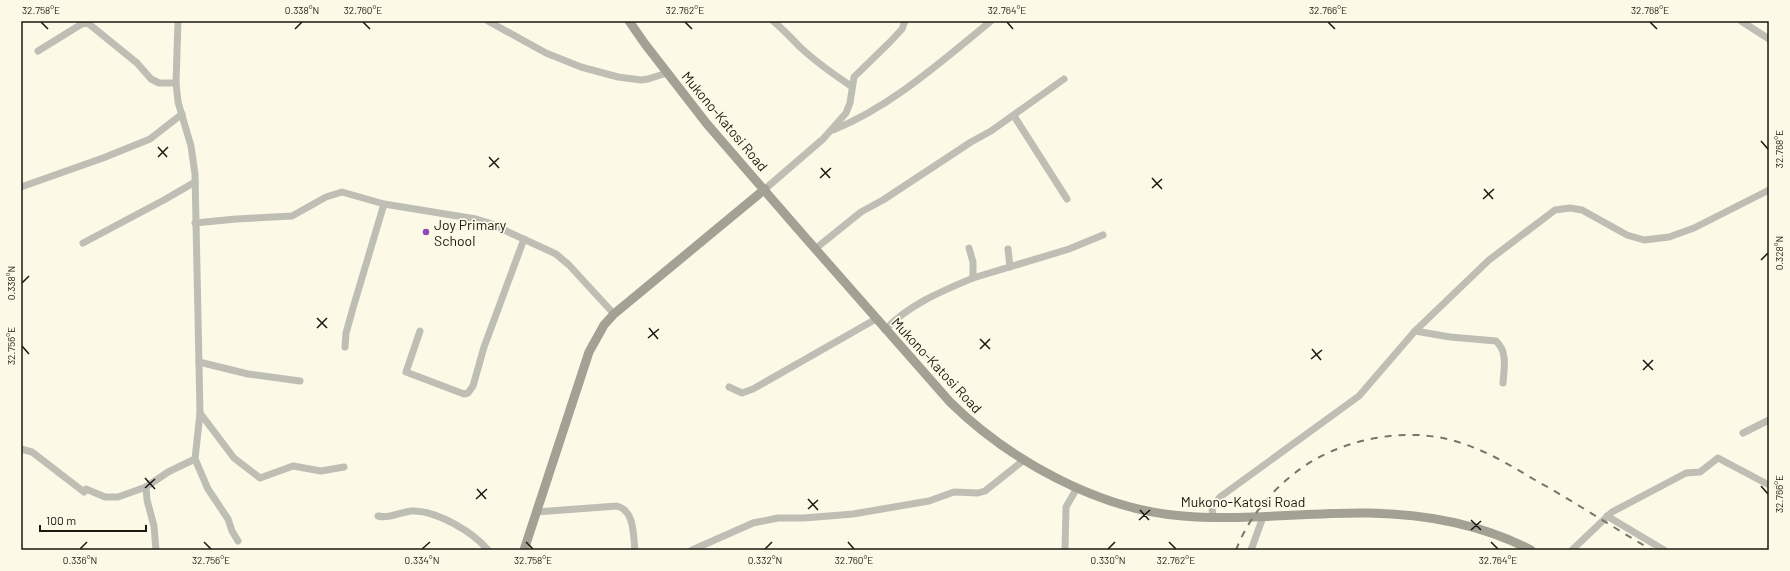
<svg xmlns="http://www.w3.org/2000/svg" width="1790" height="571" viewBox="0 0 1790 571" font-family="Barlow,sans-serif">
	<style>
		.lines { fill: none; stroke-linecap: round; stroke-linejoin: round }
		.street { stroke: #bebeb5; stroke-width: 7 }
		.secondary { stroke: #a2a194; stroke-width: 9 }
		.rail { stroke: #78766a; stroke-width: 2; stroke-dasharray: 7 7; stroke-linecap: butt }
		.ticks { fill: none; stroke: #191811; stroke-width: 1.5 }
		.poi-dot { fill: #9247b9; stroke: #fcfae6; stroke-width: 1.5 }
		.labels { text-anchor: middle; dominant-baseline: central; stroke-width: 3.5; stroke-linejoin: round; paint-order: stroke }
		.street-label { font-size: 14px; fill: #191811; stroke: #fcfae6 }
		.poi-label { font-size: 14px; fill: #191811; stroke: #fcfae6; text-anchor: start }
		.neatline { fill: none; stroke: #191811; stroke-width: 1.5 }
		.ticks-label { font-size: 10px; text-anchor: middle; fill: #191811 }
	</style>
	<rect width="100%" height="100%" fill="#fcfae6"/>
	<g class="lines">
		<g class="street">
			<polyline points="178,21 176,83 178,102 191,146 195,174 200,413 195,459 208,489 228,519 232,531 238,541"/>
			<polyline points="488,21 546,53 581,67 618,77 641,80 648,79 667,73"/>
			<path d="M773,21C783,29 791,38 800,47C816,62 833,74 851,86"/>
			<polyline points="1741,21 1769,39"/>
			<polyline points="38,51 80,25 84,23 89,24 137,63 151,79 159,83 176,83"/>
			<polyline points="1014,116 1067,199"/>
			<path d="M833,130C892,106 942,61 991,21"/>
			<polyline points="21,187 103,158 150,139 182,114"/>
			<polyline points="765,189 823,139 846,113 850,103 854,77 890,42 902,29 905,21"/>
			<polyline points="195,223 236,219 292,216 326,197 342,192 384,204 476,219 489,223 556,254 569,265 614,314"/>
			<polyline points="83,243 164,200 195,182"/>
			<polyline points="969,248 973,262 973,278 1069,249 1103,235"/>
			<polyline points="815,249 861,212 883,200 971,142 991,131 1064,79"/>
			<polyline points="1008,249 1010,267"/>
			<path d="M885,330C908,305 942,291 973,278"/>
			<polyline points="420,331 406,372 464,394 468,393 473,386 484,347 524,239"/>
			<path d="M1415,331L1450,337L1496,341C1508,352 1504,368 1503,383"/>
			<polyline points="345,347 346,333 353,308 384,204"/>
			<polyline points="199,362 248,374 300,381"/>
			<polyline points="729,387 742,393 753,389 876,319"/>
			<polyline points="200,413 234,458 260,478 293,466 321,471 344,467"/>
			<polyline points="1743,433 1769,420"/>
			<polyline points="21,449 32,452 84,492 86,489 105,497 118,497 146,487 168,472 195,459"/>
			<polyline points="146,487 147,500 154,526 156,550"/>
			<path d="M536,512L617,506C635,511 633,535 635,550"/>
			<path d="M378,516C389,519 400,512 412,511C436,510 473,532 488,550"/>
			<polyline points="1607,516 1664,550"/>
			<polyline points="1213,517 1212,508 1220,497 1359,396 1415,331 1489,260 1555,210 1570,208 1582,210 1627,235 1644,240 1669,237 1694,228 1769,190"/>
			<polyline points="692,550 753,523 778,518 804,518 853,514 929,501 954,492 978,493 985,491 1024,460"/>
			<polyline points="1065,550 1066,507 1077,488"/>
			<polyline points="1251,550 1263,517"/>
			<polyline points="1572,550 1612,512 1686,473 1700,472 1718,458 1769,485"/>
		</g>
		<g class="secondary">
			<path d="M629,21L645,44L707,124L804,236L950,402C1009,460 1099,510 1183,516C1245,521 1307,512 1369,513C1426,514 1481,524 1531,550"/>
			<polyline points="524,550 589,352 604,325 614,314 765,189"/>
		</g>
		<path class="rail" d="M1236,550C1250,513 1280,480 1314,460C1353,438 1406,428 1451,440C1482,448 1508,464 1535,480C1575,502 1612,527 1652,550"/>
	</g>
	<path class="ticks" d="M41,22L48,29M363,22L370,29M685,22L692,29M1007,22L1013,29M1328,22L1335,29M1650,22L1657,29M295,29L302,22M1761,141L1768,149M158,147L167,157M158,157L168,147M489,157L499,168M489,167L499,158M821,168L830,178M820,178L831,168M1152,178L1162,189M1152,188L1162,179M1484,189L1493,199M1483,199L1494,189M1761,260L1768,253M22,283L29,276M317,318L327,328M317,328L327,318M649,328L658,339M648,338L659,329M980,339L990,349M22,346L29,354M980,349L990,339M1312,349L1321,360M1311,359L1322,350M1643,360L1653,370M1643,370L1653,360M145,478L155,489M1761,486L1768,494M145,488L155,479M477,489L486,499M476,499L487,489M808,499L818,510M808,509L818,500M1140,510L1149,520M1139,520L1150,510M1471,520L1481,530M1471,530L1481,521M204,542L211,549M526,542L533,549M848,542L854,549M1169,542L1176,549M1491,542L1498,549M80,549L87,542M422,549L430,542M765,549L772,542M1108,549L1115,542"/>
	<circle class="poi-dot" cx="426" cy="232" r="4"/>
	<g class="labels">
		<g class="street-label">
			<text transform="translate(725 121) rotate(50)">Mukono-Katosi Road</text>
			<text transform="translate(937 365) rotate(47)">Mukono-Katosi Road</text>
			<text x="1243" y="501">Mukono-Katosi Road</text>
		</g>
		<g class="poi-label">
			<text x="434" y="224">Joy Primary<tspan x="434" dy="16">School</tspan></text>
		</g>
	</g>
	<rect width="1790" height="571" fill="none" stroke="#fcfae6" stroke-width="44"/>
	<path d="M40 525v6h106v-6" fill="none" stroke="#191811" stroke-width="2"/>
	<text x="46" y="525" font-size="12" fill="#191811" stroke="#fcfae6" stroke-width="3" paint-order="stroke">100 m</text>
	<rect x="22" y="22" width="1746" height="527" class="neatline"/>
	<g class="ticks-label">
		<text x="41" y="14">32.758°E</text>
		<text x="302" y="14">0.338°N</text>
		<text x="363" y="14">32.760°E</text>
		<text x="685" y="14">32.762°E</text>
		<text x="1007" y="14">32.764°E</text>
		<text x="1328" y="14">32.766°E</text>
		<text x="1650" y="14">32.768°E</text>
		<text transform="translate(1779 149) rotate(-90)" y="4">32.768°E</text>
		<text transform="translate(1779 253) rotate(-90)" y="4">0.328°N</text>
		<text transform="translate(11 283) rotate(-90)" y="4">0.338°N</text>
		<text transform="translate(11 346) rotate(-90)" y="4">32.756°E</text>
		<text transform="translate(1779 494) rotate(-90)" y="4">32.766°E</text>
		<text x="80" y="564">0.336°N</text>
		<text x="211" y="564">32.756°E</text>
		<text x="422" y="564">0.334°N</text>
		<text x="533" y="564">32.758°E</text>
		<text x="765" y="564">0.332°N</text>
		<text x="854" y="564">32.760°E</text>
		<text x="1108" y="564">0.330°N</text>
		<text x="1176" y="564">32.762°E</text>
		<text x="1498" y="564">32.764°E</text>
	</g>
</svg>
